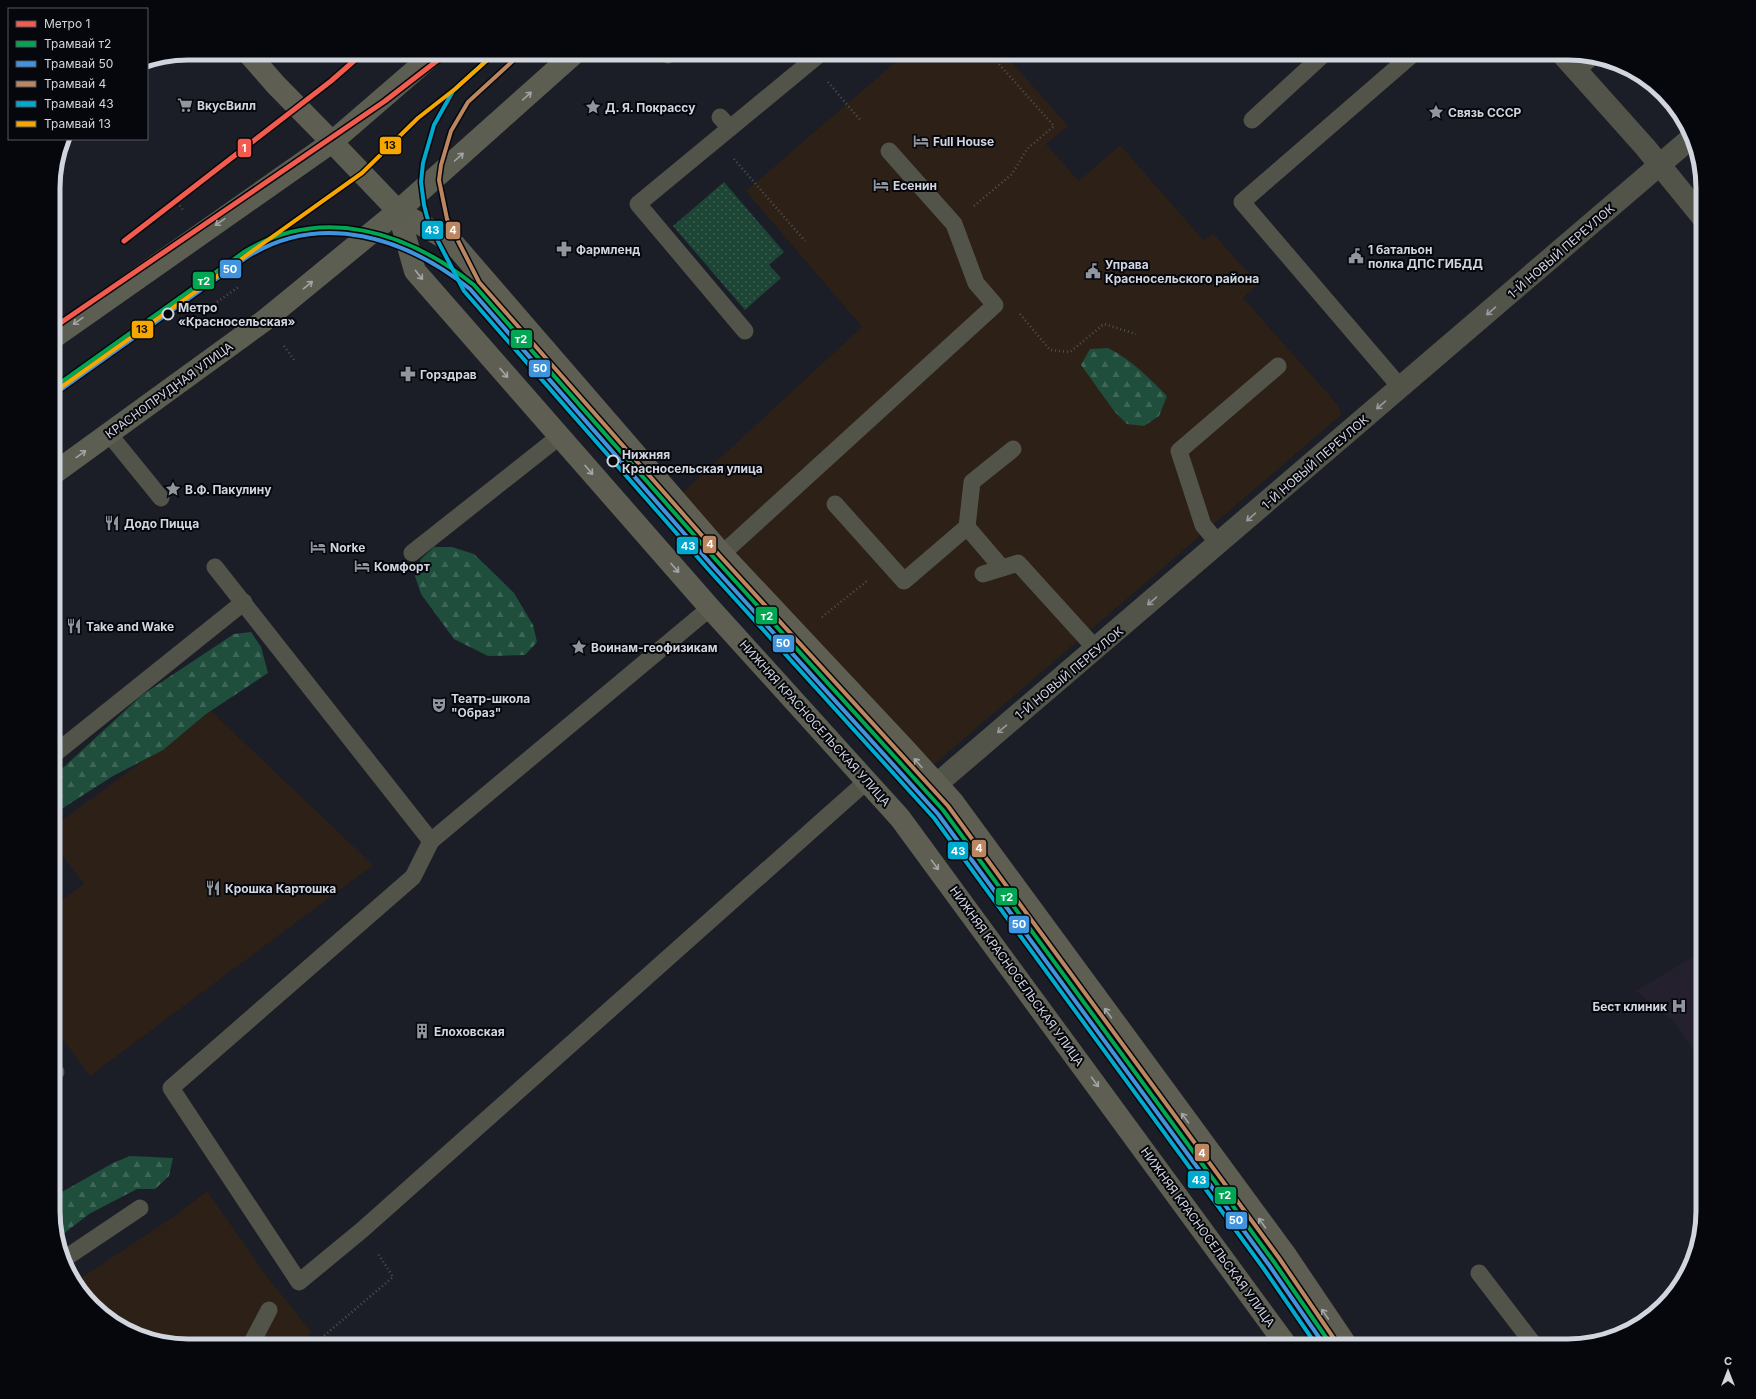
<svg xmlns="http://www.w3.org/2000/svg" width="1756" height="1399" viewBox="0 0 1756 1399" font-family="Inter,sans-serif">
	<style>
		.commercial { fill: #2c2017 }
		.medical { fill: #25202e }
		.grass { fill: url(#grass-dots) }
		.forest { fill: url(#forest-firs) }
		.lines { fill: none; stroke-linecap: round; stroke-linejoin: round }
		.path { stroke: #51534f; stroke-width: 2.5; stroke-dasharray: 1 3; stroke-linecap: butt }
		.lane { stroke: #525349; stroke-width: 17 }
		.street { stroke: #525349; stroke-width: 22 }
		.secondary { stroke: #5e5f52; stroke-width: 22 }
		.primary { stroke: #5c5e51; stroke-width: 22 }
		.tram-1-casing { stroke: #05070c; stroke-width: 7 }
		.tram-2-casing { stroke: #05070c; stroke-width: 7 }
		.tram-3-casing { stroke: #05070c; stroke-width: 7 }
		.tram-4-casing { stroke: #05070c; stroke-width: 7 }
		.tram-5-casing { stroke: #05070c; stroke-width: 7 }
		.tram-1 { stroke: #00a651; stroke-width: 4 }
		.tram-2 { stroke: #4094de; stroke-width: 4 }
		.tram-3 { stroke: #bb8660; stroke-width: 4 }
		.tram-4 { stroke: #00a9ce; stroke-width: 4 }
		.tram-5 { stroke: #f7a600; stroke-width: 4 }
		.metro-1-casing { stroke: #05070c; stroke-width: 8 }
		.metro-1 { stroke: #f35b4f; stroke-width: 5 }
		.oneway { stroke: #a2a5a6 }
		.oneway2 { stroke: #a3a6a6 }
		.oneway3 { stroke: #989a9b }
		.stop-dot { fill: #05070c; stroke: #d1d5de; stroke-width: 2 }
		.labels { text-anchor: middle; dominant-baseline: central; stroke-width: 4; stroke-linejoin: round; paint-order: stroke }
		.poi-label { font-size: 12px; font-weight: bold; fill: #d1d5de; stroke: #05070c; text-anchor: start }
		.street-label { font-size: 12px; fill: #d1d5de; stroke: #05070c }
		.stop-label { font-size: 12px; font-weight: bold; fill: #d1d5de; stroke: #05070c; text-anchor: start }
		.rim { fill: none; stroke: #d1d5de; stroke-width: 5 }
		.line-badge { stroke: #05070c; stroke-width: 1.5 }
		.badge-label { font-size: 11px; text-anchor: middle; font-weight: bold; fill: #fff }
		.pale-badge-label { font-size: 11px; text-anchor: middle; font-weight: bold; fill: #111 }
	</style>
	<defs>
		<pattern id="grass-dots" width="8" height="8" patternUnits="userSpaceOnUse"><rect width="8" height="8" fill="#1d4535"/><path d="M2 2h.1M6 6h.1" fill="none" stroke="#3d5f52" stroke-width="1.8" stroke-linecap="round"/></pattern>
		<pattern id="forest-firs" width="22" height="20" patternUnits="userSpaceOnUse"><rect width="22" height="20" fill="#1f4e3c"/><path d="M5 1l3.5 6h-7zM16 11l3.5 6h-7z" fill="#3e6758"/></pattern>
	</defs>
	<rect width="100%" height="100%" fill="#1b1e26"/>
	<g class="commercial">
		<polygon points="906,53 1004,53 1068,126 1046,144 1079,181 1120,145 1204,241 1213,233 1258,284 1243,298 1338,405 1341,415 931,767 707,522 682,493 862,327 746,191"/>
		<polygon points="211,711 373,865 90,1076 55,1028 53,1029 53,907 84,884 53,842 53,827"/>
		<polygon points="207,1191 265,1274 312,1333 295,1346 188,1346 136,1336 99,1313 75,1282 179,1213"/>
	</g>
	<polygon class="medical" points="1703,951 1703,1064 1673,1020 1636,991"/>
	<polygon class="grass" points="724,182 784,252 769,265 781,278 745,310 673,226"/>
	<g class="forest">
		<path d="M1108,348C1132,360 1148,377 1167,396L1159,416L1144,426L1127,424L1114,411L1081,365L1090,349Z"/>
		<polygon points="434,547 452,547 474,554 514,593 533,625 537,642 525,655 488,656 454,639 421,594 415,576 421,559"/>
		<polygon points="251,632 261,647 268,673 206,714 163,750 113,776 66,806 53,816 53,777 142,695 234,634"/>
		<polygon points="130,1156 173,1158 169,1176 155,1189 137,1189 89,1214 58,1238 53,1220 53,1197 113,1163"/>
	</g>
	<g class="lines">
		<g class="path">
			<polyline points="465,60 473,53"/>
			<polyline points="828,82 861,121"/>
			<polyline points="734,159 805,241"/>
			<polyline points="175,199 183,210"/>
			<polyline points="974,206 1012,174 1027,149 1054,126 989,53"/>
			<polyline points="204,311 240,286"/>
			<polyline points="1020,314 1050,350 1070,352 1104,324 1136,334"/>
			<polyline points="284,346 295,361"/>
			<polyline points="822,617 867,581"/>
			<polyline points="312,1346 393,1277 377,1252"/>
		</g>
		<g class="lane">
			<polyline points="665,53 668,55"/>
			<polyline points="1577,70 1592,57"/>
			<polyline points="720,117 730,128"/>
			<polyline points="1252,120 1325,53"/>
			<polyline points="745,331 638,204 821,53"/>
			<polyline points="1401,388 1242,202 1414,53"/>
			<polyline points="109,434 161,498"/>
			<polyline points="835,504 904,581 967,527 972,482 1013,449"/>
			<polyline points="967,527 1002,568"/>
			<polyline points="1219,544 1203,525 1179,451 1278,366"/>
			<polyline points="412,553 560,436"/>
			<polyline points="722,554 995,305 976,283 954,224 889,151"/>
			<polyline points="215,567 431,841"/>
			<polyline points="983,574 1018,563 1096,649"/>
			<polyline points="710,608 431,841 413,877 171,1088 299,1282 362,1230 868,780"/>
			<polyline points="53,755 244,602"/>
			<polyline points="53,1074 56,1072"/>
			<polyline points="64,1259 140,1208"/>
			<polyline points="1479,1273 1535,1346"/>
			<polyline points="250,1346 269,1310"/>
		</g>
		<g class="street">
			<polyline points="1561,53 1645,147 1703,218"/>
			<polyline points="937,784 1691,138"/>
		</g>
		<g class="secondary">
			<polyline points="248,53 276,85 332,142"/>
			<polyline points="398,211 453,243 722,554 904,748 953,802 1285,1254 1347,1346"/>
			<polyline points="398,211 415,271 710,608 900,818 1287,1346"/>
		</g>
		<g class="primary">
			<polyline points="332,142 398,211"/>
			<polyline points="53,338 332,142 435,53"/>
			<polyline points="53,474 265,320 398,211 575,53"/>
		</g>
		<g class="tram-1-casing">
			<path id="tram-1" d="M53,388L244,252C322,204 408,232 474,285L716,560L943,810L1274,1262L1332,1346"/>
		</g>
		<g class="tram-2-casing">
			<path id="tram-2" d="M56,393L247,257C322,210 406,238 470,289L711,564L938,814L1269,1265L1325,1346"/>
		</g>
		<g class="tram-3-casing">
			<polyline id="tram-3" points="517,57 468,102 451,131 441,165 439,180 447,219 479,282 720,556 948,806 1279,1258 1337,1343"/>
		</g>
		<g class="tram-4-casing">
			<polyline id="tram-4" points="495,53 453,91 434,125 423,163 421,182 424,205 429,224 464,291 707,568 934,818 1264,1269 1317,1346"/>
		</g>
		<g class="tram-5-casing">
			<polyline id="tram-5" points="53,393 362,173 418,118 455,89 495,53"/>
		</g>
		<use href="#tram-1" class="tram-1"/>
		<use href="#tram-2" class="tram-2"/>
		<use href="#tram-3" class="tram-3"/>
		<use href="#tram-4" class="tram-4"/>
		<use href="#tram-5" class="tram-5"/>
		<g class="metro-1-casing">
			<g id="metro-1">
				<polyline points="124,241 331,81 363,53"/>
				<polyline points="53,328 385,101 447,53"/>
			</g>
		</g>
		<use href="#metro-1" class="metro-1"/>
	</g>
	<defs><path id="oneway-shaft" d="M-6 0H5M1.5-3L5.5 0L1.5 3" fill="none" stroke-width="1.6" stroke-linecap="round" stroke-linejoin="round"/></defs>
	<g class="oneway">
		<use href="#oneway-shaft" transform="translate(527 96) rotate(-42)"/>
		<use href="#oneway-shaft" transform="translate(459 157) rotate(-42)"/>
		<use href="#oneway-shaft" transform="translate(220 222) rotate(145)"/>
		<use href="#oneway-shaft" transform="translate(308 285) rotate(-39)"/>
		<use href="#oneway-shaft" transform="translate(78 321) rotate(145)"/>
		<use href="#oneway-shaft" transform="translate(81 454) rotate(-36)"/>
	</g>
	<g class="oneway2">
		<use href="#oneway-shaft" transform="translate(419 275) rotate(52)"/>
		<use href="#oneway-shaft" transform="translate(504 373) rotate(49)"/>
		<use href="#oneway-shaft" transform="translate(589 470) rotate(49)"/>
		<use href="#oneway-shaft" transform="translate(675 568) rotate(49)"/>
		<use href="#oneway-shaft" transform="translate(918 763) rotate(-131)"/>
		<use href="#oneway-shaft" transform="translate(935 865) rotate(54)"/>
		<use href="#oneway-shaft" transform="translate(1108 1013) rotate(-126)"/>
		<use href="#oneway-shaft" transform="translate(1095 1082) rotate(54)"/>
		<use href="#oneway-shaft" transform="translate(1185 1118) rotate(-126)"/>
		<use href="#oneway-shaft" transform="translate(1262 1223) rotate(-126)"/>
		<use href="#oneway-shaft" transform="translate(1325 1314) rotate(-124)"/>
	</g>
	<g class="oneway3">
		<use href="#oneway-shaft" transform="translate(1491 311) rotate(139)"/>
		<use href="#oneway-shaft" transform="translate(1381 405) rotate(139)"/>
		<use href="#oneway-shaft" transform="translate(1251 517) rotate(139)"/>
		<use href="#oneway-shaft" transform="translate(1152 601) rotate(139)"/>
		<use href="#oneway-shaft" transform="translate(1002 729) rotate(140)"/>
	</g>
	<defs>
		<g id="supermarket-bare" transform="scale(1.2)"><path d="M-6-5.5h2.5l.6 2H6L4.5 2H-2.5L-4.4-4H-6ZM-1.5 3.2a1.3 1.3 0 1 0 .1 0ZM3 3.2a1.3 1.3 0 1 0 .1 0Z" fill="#91959e" stroke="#05070c" stroke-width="2.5" paint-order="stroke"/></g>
		<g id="sight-bare" transform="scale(1.2)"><path d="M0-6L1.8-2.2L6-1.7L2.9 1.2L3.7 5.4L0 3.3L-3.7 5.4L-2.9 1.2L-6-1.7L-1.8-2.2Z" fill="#91959e" stroke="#05070c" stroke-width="2.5" paint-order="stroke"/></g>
		<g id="hotel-bare" transform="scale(1.2)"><path d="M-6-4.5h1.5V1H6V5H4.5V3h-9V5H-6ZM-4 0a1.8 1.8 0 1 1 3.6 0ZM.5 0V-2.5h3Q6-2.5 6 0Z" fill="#91959e" stroke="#05070c" stroke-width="2.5" paint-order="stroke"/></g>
		<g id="pharmacy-bare" transform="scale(1.2)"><path d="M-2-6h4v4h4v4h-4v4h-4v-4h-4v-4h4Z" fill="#91959e" stroke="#05070c" stroke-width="2.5" paint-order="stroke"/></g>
		<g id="civic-bare" transform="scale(1.2)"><path d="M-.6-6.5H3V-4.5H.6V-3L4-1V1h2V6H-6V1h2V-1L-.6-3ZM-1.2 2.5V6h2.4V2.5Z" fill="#91959e" stroke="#05070c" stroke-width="2.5" paint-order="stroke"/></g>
		<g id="restaurant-bare" transform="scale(1.2)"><path d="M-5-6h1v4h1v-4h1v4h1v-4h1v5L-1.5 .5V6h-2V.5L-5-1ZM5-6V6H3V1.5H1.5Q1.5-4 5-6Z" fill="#91959e" stroke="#05070c" stroke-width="2.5" paint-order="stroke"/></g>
		<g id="theatre-bare" transform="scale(1.2)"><path d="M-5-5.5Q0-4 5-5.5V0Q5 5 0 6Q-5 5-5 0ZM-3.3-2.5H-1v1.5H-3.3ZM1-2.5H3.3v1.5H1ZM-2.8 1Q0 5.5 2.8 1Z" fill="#91959e" stroke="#05070c" stroke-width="2.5" paint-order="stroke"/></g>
		<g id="hospital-bare" transform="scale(1.2)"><path d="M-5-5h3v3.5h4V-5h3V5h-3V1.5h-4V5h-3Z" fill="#91959e" stroke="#05070c" stroke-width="2.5" paint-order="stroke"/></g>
		<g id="building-bare" transform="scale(1.2)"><path d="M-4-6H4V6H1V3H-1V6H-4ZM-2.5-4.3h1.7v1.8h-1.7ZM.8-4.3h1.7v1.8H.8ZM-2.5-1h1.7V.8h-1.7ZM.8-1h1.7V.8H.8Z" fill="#91959e" stroke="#05070c" stroke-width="2.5" paint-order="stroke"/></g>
	</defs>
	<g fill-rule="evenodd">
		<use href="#supermarket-bare" x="185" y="105"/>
		<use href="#sight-bare" x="593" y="107"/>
		<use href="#sight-bare" x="1436" y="112"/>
		<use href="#hotel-bare" x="921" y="141"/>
		<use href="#hotel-bare" x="881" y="185"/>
		<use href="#pharmacy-bare" x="564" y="249"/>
		<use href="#civic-bare" x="1356" y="256"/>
		<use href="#civic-bare" x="1093" y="271"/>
		<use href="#pharmacy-bare" x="408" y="374"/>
		<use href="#sight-bare" x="173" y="489"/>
		<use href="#restaurant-bare" x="112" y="523"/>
		<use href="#hotel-bare" x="318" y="547"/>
		<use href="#hotel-bare" x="362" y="566"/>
		<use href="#restaurant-bare" x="74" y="626"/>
		<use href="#sight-bare" x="579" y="647"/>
		<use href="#theatre-bare" x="439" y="705"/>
		<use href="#restaurant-bare" x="213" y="888"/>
		<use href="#hospital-bare" x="1679" y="1006"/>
		<use href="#building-bare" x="422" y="1031"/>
	</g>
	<g class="stop-dot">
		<circle cx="168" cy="314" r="5.5"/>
		<circle cx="613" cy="461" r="5.5"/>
	</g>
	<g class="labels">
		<g class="poi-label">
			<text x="197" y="105">ВкусВилл</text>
			<text x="605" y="107">Д. Я. Покрассу</text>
			<text x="1448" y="112">Связь СССР</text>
			<text x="933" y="141">Full House</text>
			<text x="893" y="185">Есенин</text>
			<text x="576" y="249">Фармленд</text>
			<text x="1368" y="249">1 батальон<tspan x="1368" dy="14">полка ДПС ГИБДД</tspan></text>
			<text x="1105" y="264">Управа<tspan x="1105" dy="14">Красносельского района</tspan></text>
			<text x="420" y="374">Горздрав</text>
			<text x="185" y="489">В.Ф. Пакулину</text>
			<text x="124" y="523">Додо Пицца</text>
			<text x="330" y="547">Norke</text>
			<text x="374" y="566">Комфорт</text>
			<text x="86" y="626">Take and Wake</text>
			<text x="591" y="647">Воинам-геофизикам</text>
			<text x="451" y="698">Театр-школа<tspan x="451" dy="14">"Образ"</tspan></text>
			<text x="225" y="888">Крошка Картошка</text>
			<text x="1667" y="1006" text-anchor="end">Бест клиник</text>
			<text x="434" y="1031">Елоховская</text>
		</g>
		<g class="street-label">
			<text transform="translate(1561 251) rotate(-41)">1-Й НОВЫЙ ПЕРЕУЛОК</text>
			<text transform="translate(169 390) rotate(-36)">КРАСНОПРУДНАЯ УЛИЦА</text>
			<text transform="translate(1315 462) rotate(-41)">1-Й НОВЫЙ ПЕРЕУЛОК</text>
			<text transform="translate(1069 673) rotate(-40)">1-Й НОВЫЙ ПЕРЕУЛОК</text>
			<text transform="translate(815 723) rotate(48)">НИЖНЯЯ КРАСНОСЕЛЬСКАЯ УЛИЦА</text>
			<text transform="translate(1017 976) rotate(54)">НИЖНЯЯ КРАСНОСЕЛЬСКАЯ УЛИЦА</text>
			<text transform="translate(1208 1237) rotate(54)">НИЖНЯЯ КРАСНОСЕЛЬСКАЯ УЛИЦА</text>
		</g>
		<g class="stop-label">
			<text x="178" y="307">Метро<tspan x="178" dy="14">«Красносельская»</tspan></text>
			<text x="622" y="454">Нижняя<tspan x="622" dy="14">Красносельская улица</tspan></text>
		</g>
	</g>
	<path d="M0 0H1756V1399H0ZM188 60H1568A128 128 0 0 1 1696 188V1211A128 128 0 0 1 1568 1339H188A128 128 0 0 1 60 1211V188A128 128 0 0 1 188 60Z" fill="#05070c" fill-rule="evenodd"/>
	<path class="rim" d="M188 60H1568A128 128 0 0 1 1696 188V1211A128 128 0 0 1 1568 1339H188A128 128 0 0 1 60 1211V188A128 128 0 0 1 188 60Z"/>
	<g class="line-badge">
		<rect x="379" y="136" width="23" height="19" rx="4" fill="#f7a600"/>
		<rect x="237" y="138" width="15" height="20" rx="4" fill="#f35b4f"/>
		<rect x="421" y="220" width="23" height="20" rx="4" fill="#00a9ce"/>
		<rect x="445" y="221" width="16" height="19" rx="4" fill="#bb8660"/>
		<rect x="219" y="259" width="23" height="20" rx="4" fill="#4094de"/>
		<rect x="192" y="271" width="23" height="19" rx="4" fill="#00a651"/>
		<rect x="131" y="320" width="23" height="19" rx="4" fill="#f7a600"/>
		<rect x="510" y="329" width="23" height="20" rx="4" fill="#00a651"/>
		<rect x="528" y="359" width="23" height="19" rx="4" fill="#4094de"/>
		<rect x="702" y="535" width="15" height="19" rx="4" fill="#bb8660"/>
		<rect x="676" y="536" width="23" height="19" rx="4" fill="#00a9ce"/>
		<rect x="755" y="606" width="23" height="19" rx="4" fill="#00a651"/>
		<rect x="772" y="634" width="23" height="19" rx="4" fill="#4094de"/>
		<rect x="971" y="839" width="16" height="19" rx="4" fill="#bb8660"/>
		<rect x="947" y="841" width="22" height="19" rx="4" fill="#00a9ce"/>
		<rect x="995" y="887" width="23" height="19" rx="4" fill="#00a651"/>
		<rect x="1008" y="915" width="22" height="19" rx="4" fill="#4094de"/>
		<rect x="1194" y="1143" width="16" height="19" rx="4" fill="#bb8660"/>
		<rect x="1187" y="1170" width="23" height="19" rx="4" fill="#00a9ce"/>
		<rect x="1214" y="1186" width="23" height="19" rx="4" fill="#00a651"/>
		<rect x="1225" y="1211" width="23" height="19" rx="4" fill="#4094de"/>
	</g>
	<g class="badge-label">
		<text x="244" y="152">1</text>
		<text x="432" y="234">43</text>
		<text x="453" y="234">4</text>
		<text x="230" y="273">50</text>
		<text x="204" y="285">т2</text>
		<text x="521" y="343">т2</text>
		<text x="540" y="372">50</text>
		<text x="710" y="548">4</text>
		<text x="688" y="550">43</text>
		<text x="767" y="620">т2</text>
		<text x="783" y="647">50</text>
		<text x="979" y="852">4</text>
		<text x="958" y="855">43</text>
		<text x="1007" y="901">т2</text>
		<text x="1019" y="928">50</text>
		<text x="1202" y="1157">4</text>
		<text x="1199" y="1184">43</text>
		<text x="1225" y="1199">т2</text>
		<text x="1236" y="1224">50</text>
	</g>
	<g class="pale-badge-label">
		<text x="390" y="149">13</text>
		<text x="142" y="333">13</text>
	</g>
	<rect x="8" y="8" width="140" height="132" fill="#05070c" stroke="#575960"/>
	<rect x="16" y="21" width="20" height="6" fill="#f35b4f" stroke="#575960"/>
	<text x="44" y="28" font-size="12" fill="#d1d5de">Метро 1</text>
	<rect x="16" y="41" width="20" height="6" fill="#00a651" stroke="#575960"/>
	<text x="44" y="48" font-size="12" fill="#d1d5de">Трамвай т2</text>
	<rect x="16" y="61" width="20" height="6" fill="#4094de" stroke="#575960"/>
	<text x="44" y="68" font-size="12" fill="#d1d5de">Трамвай 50</text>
	<rect x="16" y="81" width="20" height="6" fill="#bb8660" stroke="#575960"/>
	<text x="44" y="88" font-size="12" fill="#d1d5de">Трамвай 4</text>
	<rect x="16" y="101" width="20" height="6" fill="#00a9ce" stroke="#575960"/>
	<text x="44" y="108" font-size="12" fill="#d1d5de">Трамвай 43</text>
	<rect x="16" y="121" width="20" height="6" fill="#f7a600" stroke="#575960"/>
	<text x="44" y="128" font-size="12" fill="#d1d5de">Трамвай 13</text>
	<g transform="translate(1728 1371)" stroke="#05070c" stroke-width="3" paint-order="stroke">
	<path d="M0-3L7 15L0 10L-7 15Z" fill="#d1d5de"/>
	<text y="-6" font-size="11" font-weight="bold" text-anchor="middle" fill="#d1d5de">С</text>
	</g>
</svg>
